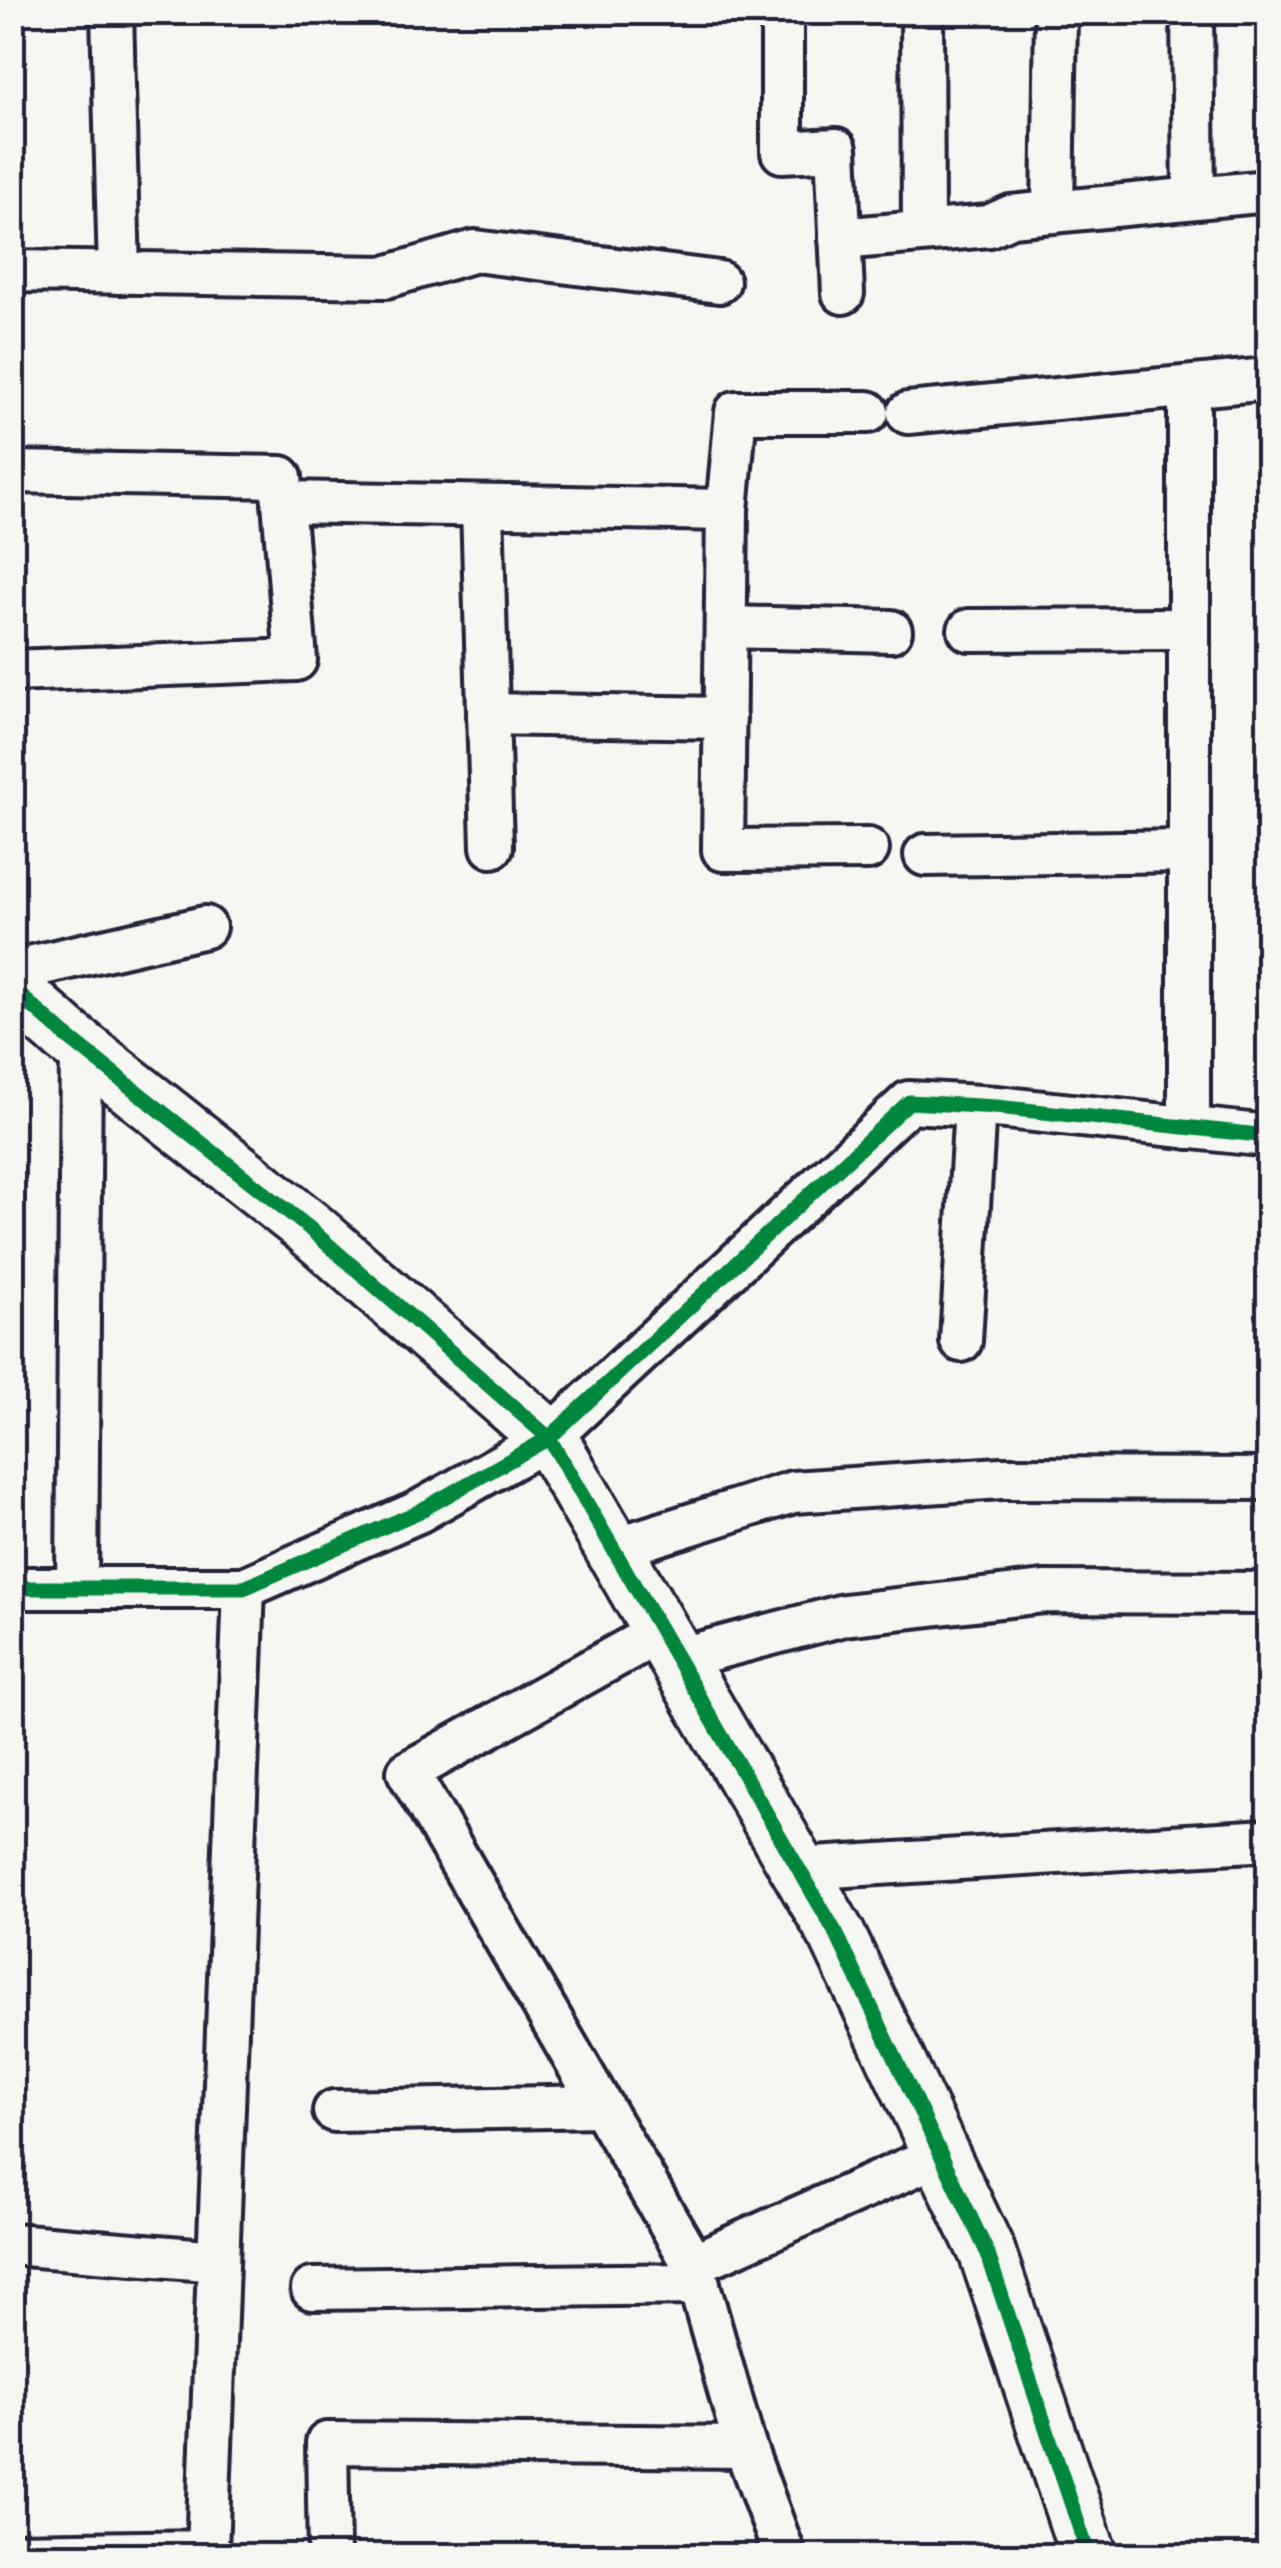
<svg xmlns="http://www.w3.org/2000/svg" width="1281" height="2568" viewBox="0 0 1281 2568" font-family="'Patrick Hand',sans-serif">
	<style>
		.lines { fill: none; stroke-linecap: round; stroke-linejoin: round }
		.street-casing { stroke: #22223b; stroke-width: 48 }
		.secondary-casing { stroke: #22223b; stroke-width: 62 }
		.street { stroke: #f6f6f2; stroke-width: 40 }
		.secondary { stroke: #f6f6f2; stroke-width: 55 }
		.cycleway-casing { stroke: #f6f6f2; stroke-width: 21 }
		.cycleway { stroke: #00873e; stroke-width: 15 }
	</style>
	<rect width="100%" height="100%" fill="#f6f6f2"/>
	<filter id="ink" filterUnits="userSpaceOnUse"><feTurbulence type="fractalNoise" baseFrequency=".01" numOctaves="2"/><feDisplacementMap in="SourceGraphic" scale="20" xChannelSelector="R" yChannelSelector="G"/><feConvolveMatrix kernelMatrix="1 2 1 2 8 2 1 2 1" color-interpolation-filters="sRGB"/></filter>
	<g filter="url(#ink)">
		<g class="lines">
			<g class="street-casing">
				<g id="street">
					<polyline points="112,12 119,273"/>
					<polyline points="782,12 782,152 836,149 843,293"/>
					<polyline points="922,12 923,231"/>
					<polyline points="1192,12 1194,198"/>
					<polyline points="1053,212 1056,12"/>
					<polyline points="840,239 989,226 1011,216 1268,191"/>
					<polyline points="12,271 386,277 475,251 719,282"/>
					<polyline points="1189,387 1189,1128"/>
					<polyline points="908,413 1268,379"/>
					<polyline points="12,472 281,477 296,660 12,671"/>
					<polyline points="283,502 727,510"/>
					<polyline points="482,506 492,847"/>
					<polyline points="726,627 891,631"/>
					<polyline points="969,630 1189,629"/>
					<polyline points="488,714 725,718"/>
					<polyline points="868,849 723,850 727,510 736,412 868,412"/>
					<polyline points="925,855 1189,851"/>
					<polyline points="12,971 205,927"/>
					<polyline points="961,1341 975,1106"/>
					<polyline points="613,1549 793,1492 1001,1478 1268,1479"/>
					<polyline points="12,1588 244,1588 418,1512 549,1438 909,1102 997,1107 1268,1136"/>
					<polyline points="77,1588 81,1047"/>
					<polyline points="661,1631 408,1772 693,2264 745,2447 785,2556"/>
					<polyline points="677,1659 844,1615 1044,1592 1268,1593"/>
					<polyline points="799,1869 1268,1840"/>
					<polyline points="334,2111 601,2106"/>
					<polyline points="12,2244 218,2261"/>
					<polyline points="693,2264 941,2154"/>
					<polyline points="312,2289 699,2284"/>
					<polyline points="12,2554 207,2551 244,1588"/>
					<polyline points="329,2556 327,2443 745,2447"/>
				</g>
			</g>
			<g class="secondary-casing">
				<polyline id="secondary" points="12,988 65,1035 309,1228 549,1438 837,1935 987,2252 1089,2556"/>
			</g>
			<use href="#street" class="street"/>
			<use href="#secondary" class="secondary"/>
			<g class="cycleway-casing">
				<g id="cycleway">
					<polyline points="12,988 65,1035 309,1228 549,1438 837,1935 987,2252 1089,2556"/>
					<polyline points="12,1588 244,1588 418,1512 549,1438 909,1102 997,1107 1268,1136"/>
				</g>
			</g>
			<use href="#cycleway" class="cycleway"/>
		</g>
	</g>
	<rect width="1281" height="2568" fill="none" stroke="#f6f6f2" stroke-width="50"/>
	<rect x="25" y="25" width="1231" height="2518" fill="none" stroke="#22223b" stroke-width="4" filter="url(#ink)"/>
</svg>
